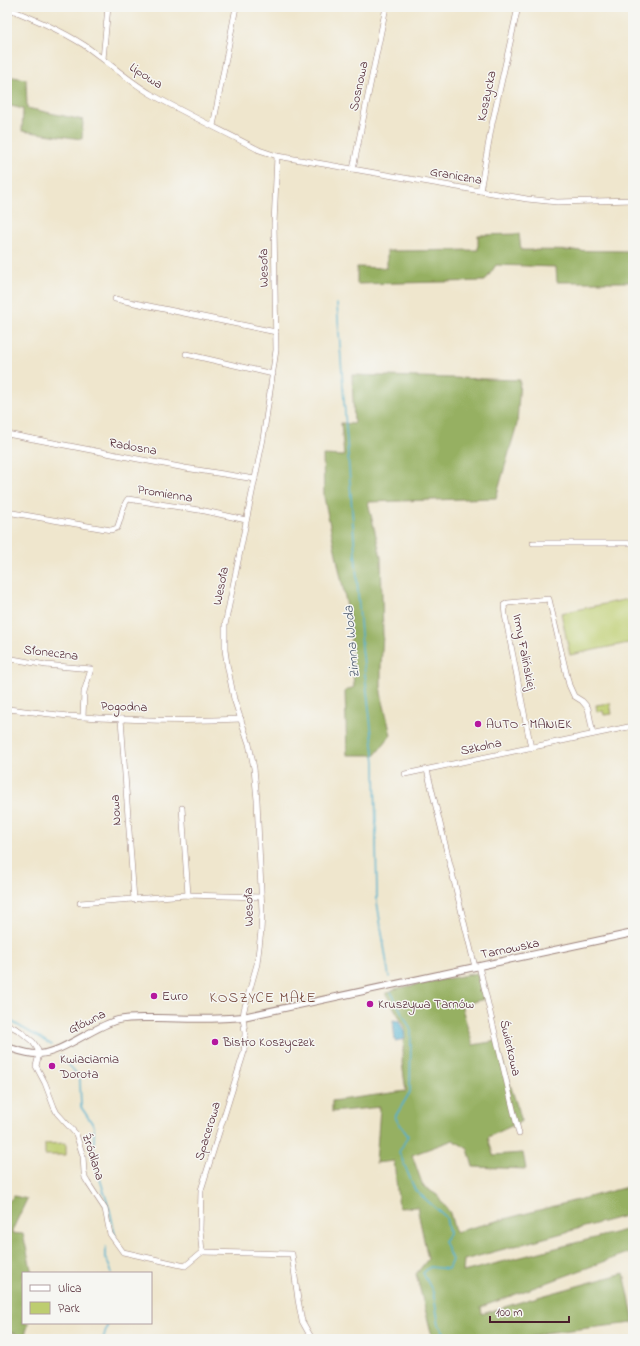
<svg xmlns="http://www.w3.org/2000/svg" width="640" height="1346" viewBox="0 0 640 1346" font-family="'Indie Flower',sans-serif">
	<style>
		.green { fill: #bdcd70; stroke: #84764e }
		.forest { fill: #96b062; stroke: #706846 }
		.water { fill: #50b0cf; stroke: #4d687d }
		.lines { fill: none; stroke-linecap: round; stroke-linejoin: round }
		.stream { stroke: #50b0cf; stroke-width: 1.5 }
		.minor-casing { stroke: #9c827c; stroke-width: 6 }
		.tertiary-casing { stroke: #9c827c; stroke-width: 8 }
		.minor { stroke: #fff; stroke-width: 5 }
		.tertiary { stroke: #fff; stroke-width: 6 }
		.poi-dot { fill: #b5179e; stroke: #f6f6f2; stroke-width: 1.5 }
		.labels { text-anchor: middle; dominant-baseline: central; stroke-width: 3; stroke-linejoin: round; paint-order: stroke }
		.street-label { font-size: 13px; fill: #4a1f2b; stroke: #f6f6f2 }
		.poi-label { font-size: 13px; fill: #4a1f2b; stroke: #f6f6f2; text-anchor: start }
		.water-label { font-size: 14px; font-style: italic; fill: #4c596d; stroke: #f6f6f2 }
		.quarter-label { font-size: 15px; letter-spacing: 1px; fill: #784b3f; stroke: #f6f6f2 }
	</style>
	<rect width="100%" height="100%" fill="#f6f6f2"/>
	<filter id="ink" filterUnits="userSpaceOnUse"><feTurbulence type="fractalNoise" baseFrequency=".025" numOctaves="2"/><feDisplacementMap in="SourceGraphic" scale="8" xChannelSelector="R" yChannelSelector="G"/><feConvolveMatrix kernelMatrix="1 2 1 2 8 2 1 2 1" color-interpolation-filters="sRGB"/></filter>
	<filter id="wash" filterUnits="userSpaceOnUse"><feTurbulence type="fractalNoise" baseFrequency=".012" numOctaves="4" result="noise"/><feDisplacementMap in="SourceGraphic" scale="16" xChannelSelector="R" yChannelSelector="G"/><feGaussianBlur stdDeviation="0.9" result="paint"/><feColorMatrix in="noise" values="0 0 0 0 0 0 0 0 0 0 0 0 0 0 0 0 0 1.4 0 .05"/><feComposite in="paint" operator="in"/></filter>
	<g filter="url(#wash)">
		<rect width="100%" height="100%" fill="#efe6cd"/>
		<g class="green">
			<polygon points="633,598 633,642 570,655 561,613"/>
			<polygon points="610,703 612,714 604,715 603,711 597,712 596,705"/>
			<polygon points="66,1143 66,1155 45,1155 45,1144"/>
		</g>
		<g class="forest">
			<polygon points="7,76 26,79 27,108 83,120 82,139 22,131 23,109 7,105"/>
			<polygon points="519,234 521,250 633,251 633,282 557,282 556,267 496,265 485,281 357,284 357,267 387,268 387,251 478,250 478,235"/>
			<polygon points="352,375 520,380 517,424 496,498 368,502 381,557 383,635 381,666 381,693 391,735 375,755 347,755 345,691 354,687 349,616 324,497 323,455 344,456 341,423 354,424"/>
			<polygon points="477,973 485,999 461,1005 473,1045 496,1041 522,1121 488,1137 493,1155 523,1153 526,1169 473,1167 468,1149 453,1140 412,1155 423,1186 437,1195 450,1213 455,1232 627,1187 632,1214 464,1260 463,1272 633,1228 633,1251 481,1307 482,1314 527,1300 624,1273 633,1316 633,1323 544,1333 524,1339 435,1339 431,1332 416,1274 428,1259 417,1207 399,1208 394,1161 376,1163 380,1107 332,1112 332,1101 406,1091 402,1063 405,1027 386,994 394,989"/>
			<polygon points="14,1196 27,1199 11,1233 23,1234 32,1273 23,1273 23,1323 29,1323 24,1337 7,1331 7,1203"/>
		</g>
		<polygon class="water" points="393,1020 399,1021 404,1031 405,1039 395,1041"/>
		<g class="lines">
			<g class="stream">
				<polyline points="337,304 362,648 375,762 377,902 389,977"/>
				<polyline points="391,992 411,1030 410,1092 395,1117 408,1136 399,1152 415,1190 446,1217 449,1234 444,1241 452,1260 448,1269 430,1267 423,1273 433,1292 439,1325 449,1339"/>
				<polyline points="7,1019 52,1045"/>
				<polyline points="60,1055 77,1074 80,1081 81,1107 94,1126 94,1160 110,1211 115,1235"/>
				<polyline points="106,1247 106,1258 112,1273"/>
				<polyline points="103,1339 108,1323"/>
			</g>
		</g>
	</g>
	<g filter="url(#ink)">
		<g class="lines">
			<g class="minor-casing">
				<g id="minor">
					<path d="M7,8C34,19 59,29 84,45C107,61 127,80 151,94C186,114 223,131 259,150L277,156L527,199L557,202L633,200"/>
					<polyline points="103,59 108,7"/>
					<polyline points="213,126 236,7"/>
					<polyline points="353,169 386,7"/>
					<polyline points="480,191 492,124 518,7"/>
					<polyline points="115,299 276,332"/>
					<polyline points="186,354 273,374"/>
					<polyline points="7,434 185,468 255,479"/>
					<path d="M7,512L111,530L117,528C122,518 121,507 128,499L205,511L246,520"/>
					<polyline points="533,543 633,543"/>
					<polyline points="7,658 46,665 91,669 84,692 83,717"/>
					<path d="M7,709C27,711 47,714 68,716C125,720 184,722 241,719"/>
					<polyline points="121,719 134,900"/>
					<polyline points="531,748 505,615 504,605 508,603 549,599 569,685 574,696 582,701 588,708 593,734"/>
					<polyline points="427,770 475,967"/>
					<polyline points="405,774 633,726"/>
					<polyline points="182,808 188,895"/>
					<polyline points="80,903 186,895 261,897"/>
					<polyline points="479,966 519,1134"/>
					<polyline points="7,1024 20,1031 33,1042 37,1048 39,1054 36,1066 45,1083 54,1107 57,1113 76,1134 83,1156 84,1172 85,1178 88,1183 105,1209 110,1234 123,1252 185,1266 202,1252"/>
					<polyline points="202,1252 200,1229 201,1190 244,1052 245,1033 243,1017 244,1010 257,964 261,931 262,912 257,800 254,768 249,744 234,699 227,664 225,650 225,625 263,439 276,350 274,224 277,156"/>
					<polyline points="202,1252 292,1254 298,1300 302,1321 312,1339"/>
				</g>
			</g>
			<g class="tertiary-casing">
				<path id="tertiary" d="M7,1047C17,1050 26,1054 37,1054C62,1054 92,1027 118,1020C130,1017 145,1018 157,1018C186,1019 215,1020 243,1017L633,933"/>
			</g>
			<use href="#minor" class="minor"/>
			<use href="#tertiary" class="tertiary"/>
		</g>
	</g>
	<g class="poi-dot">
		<circle cx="478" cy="724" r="4"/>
		<circle cx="154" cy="996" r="4"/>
		<circle cx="370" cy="1004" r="4"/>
		<circle cx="215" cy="1042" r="4"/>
		<circle cx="52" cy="1066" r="4"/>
	</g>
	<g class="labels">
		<g class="street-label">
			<text transform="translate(146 76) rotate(33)">Lipowa</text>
			<text transform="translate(359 86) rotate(-78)">Sosnowa</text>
			<text transform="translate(487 96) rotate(-78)">Koszycka</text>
			<text transform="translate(456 176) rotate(10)">Graniczna</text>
			<text transform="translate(264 268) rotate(-91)">Wesoła</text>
			<text transform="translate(133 447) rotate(10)">Radosna</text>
			<text transform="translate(165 494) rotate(9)">Promienna</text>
			<text transform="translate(221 586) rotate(-79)">Wesoła</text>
			<text transform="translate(524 652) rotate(79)">Irmy Falińskiej</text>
			<text transform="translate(51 653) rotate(7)">Słoneczna</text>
			<text transform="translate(124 707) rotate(2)">Pogodna</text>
			<text transform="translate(481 747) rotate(-12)">Szkolna</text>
			<text transform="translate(116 810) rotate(-94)">Nowa</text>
			<text transform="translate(249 907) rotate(-91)">Wesoła</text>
			<text transform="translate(510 949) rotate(-12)">Tarnowska</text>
			<text transform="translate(87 1022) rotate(-26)">Główna</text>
			<text transform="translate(510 1048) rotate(77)">Świerkowa</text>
			<text transform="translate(208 1131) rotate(-73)">Spacerowa</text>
			<text transform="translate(93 1157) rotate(73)">Źródlana</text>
		</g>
		<g class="poi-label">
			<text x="486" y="724">AUTO - MANIEK</text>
			<text x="162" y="996">Euro</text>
			<text x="378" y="1004">Kruszywa Tarnów</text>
			<text x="223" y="1042">Bistro Koszyczek</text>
			<text x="60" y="1059">Kwiaciarnia<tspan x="60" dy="15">Dorota</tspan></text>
		</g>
		<g class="water-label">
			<text transform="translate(352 642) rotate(-95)">Zimna Woda</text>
		</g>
		<g class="quarter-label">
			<text x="263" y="998">KOSZYCE MAŁE</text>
		</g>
	</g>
	<rect width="640" height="1346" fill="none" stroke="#f6f6f2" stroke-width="24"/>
	<rect x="22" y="1272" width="130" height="52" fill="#f6f6f2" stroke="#b1a0a2"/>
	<rect x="30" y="1285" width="20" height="6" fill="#ffffff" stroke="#b1a0a2"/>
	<text x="58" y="1292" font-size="12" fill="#4a1f2b">Ulica</text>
	<rect x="30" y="1302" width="20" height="12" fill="#bdcd70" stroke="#b1a0a2"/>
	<text x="58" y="1312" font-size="12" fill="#4a1f2b">Park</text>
	<path d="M490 1316v6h79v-6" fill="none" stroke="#4a1f2b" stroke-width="2"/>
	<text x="496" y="1316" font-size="12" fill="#4a1f2b" stroke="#f6f6f2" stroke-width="3" paint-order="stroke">100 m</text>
</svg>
